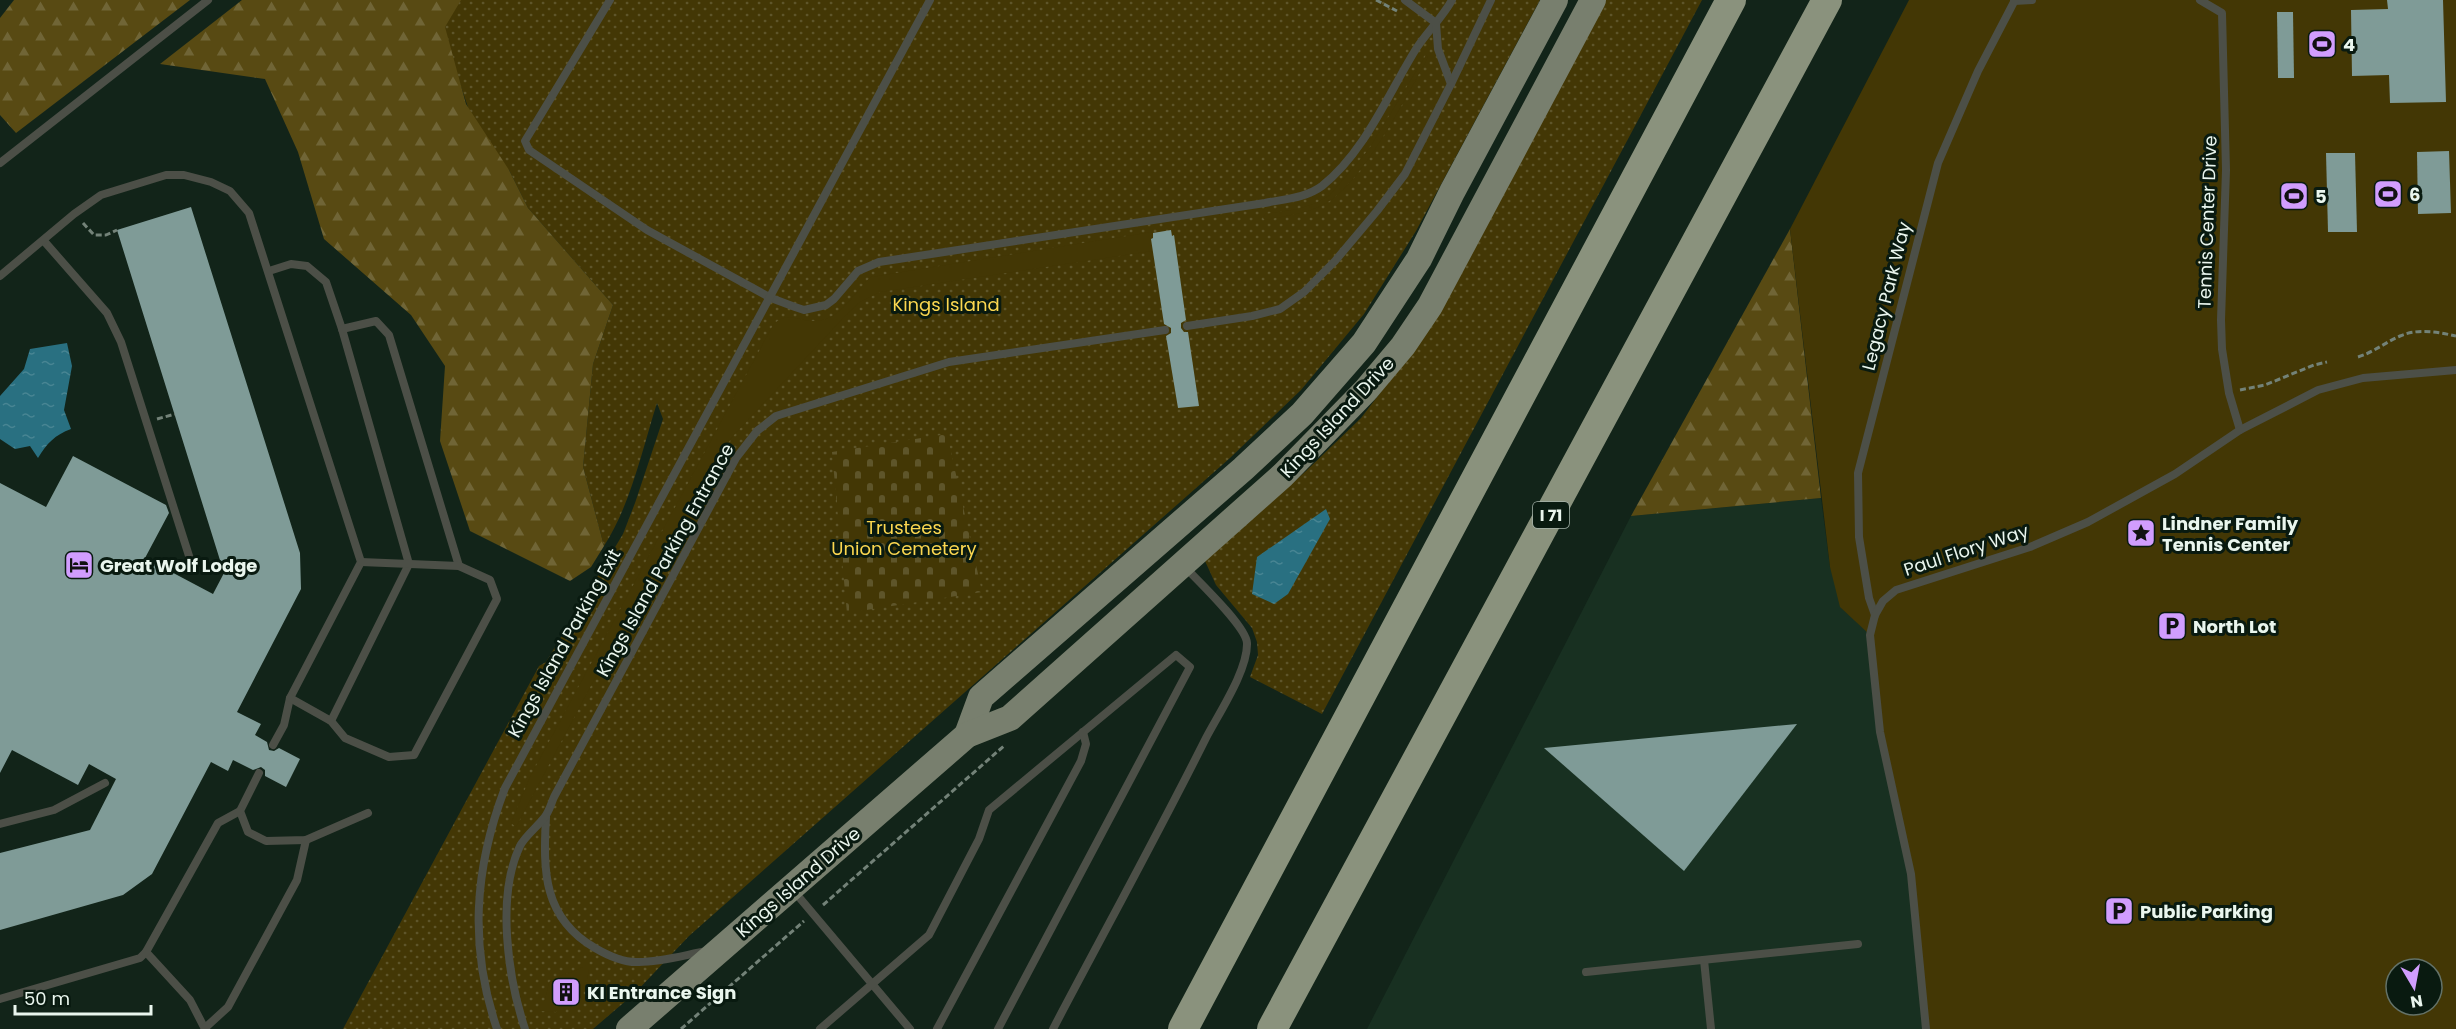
<svg xmlns="http://www.w3.org/2000/svg" width="2456" height="1029" viewBox="0 0 2456 1029" font-family="Poppins,sans-serif">
	<style>
		.built { fill: #183021 }
		.grass { fill: url(#grass-dots) }
		.forest { fill: url(#forest-firs) }
		.cemetery { fill: url(#cemetery-stones) }
		.garden { fill: #433705; fill-rule: evenodd }
		.water { fill: url(#water-ripples) }
		.building { fill: #7f9b97 }
		.lines { fill: none; stroke-linecap: round; stroke-linejoin: round }
		.path { stroke: #738278; stroke-width: 3; stroke-dasharray: 6 3; stroke-linecap: butt }
		.lane { stroke: #4c4f47; stroke-width: 8 }
		.primary { stroke: #787f6e; stroke-width: 26 }
		.highway { stroke: #8a927d; stroke-width: 30 }
		.labels { text-anchor: middle; dominant-baseline: central; stroke-width: 6; stroke-linejoin: round; paint-order: stroke }
		.shield { fill: #091a10; stroke: #a6b4ab; stroke-width: 1.5 }
		.shield-label { font-size: 16px; font-weight: bold; fill: #eaf6ee }
		.poi-label { font-size: 18px; font-weight: bold; fill: #eaf6ee; stroke: #091a10; text-anchor: start }
		.street-label { font-size: 18px; fill: #eaf6ee; stroke: #091a10 }
		.park-label { font-size: 18px; fill: #fbd750; stroke: #091a10 }
	</style>
	<defs>
		<pattern id="grass-dots" width="8" height="8" patternUnits="userSpaceOnUse" patternTransform="scale(1.5)"><rect width="8" height="8" fill="#433705"/><path d="M2 2h.1M6 6h.1" fill="none" stroke="#5e552a" stroke-width="1.8" stroke-linecap="round"/></pattern>
		<pattern id="forest-firs" width="22" height="20" patternUnits="userSpaceOnUse" patternTransform="scale(1.5)"><rect width="22" height="20" fill="#584a13"/><path d="M5 1l3.5 6h-7zM16 11l3.5 6h-7z" fill="#706536"/></pattern>
		<pattern id="cemetery-stones" width="16" height="16" patternUnits="userSpaceOnUse" patternTransform="scale(1.5)"><rect width="16" height="16" fill="#433705"/><path d="M2 7V4a2 2 0 0 1 4 0v3zM10 15v-3a2 2 0 0 1 4 0v3z" fill="#5e552a"/></pattern>
		<pattern id="water-ripples" width="26" height="14" patternUnits="userSpaceOnUse" patternTransform="scale(1.5)"><rect width="26" height="14" fill="#297081"/><path d="M2 4q2-2 4 0t4 0M15 11q2-2 4 0t4 0" fill="none" stroke="#488593"/></pattern>
	</defs>
	<rect width="100%" height="100%" fill="#122419"/>
	<polygon class="built" points="1821,498 1830,567 1870,635 1905,837 1926,1029 1367,1029 1631,516"/>
	<g class="grass">
		<path d="M432,0H1540L1416,231L1364,314L1301,390L1230,458L689,936L635,993L593,1029H343L539,666L546,662L623,534L635,503L663,419L657,403C642,450 631,504 604,546L583,467L593,364L613,305L528,208L509,170L484,155Z"/>
		<polygon points="1605,0 1702,0 1322,714 1250,677 1258,655 1257,642 1252,628 1216,585 1205,561 1306,471 1361,418 1413,350"/>
	</g>
	<g class="forest">
		<polygon points="14,0 190,0 16,133 0,115 0,18"/>
		<polygon points="242,0 461,0 445,27 466,104 509,170 528,208 613,305 593,364 583,467 604,546 591,567 570,581 470,531 440,441 445,366 411,315 324,239 298,152 265,79 160,64"/>
		<polygon points="1790,229 1821,498 1631,516"/>
	</g>
	<polygon class="cemetery" points="947,434 982,592 847,613 832,452"/>
	<g class="garden">
		<path d="M1909,0H2456V1029H1926L1911,874L1880,733L1870,635L1840,607L1830,567L1790,229ZM2396,969H2432V1005H2396Z"/>
		<path d="M1426,55L1428,57L1426,61C1405,99 1362,185 1323,205C1305,214 1285,216 1265,220L1263,218L1265,214L1298,209L1316,203L1330,195L1369,149Z"/>
		<path d="M1152,232V251L880,292L860,302L845,316L733,436L719,456L603,663L516,827L511,823L530,777L773,325C789,308 800,325 822,320C843,316 856,290 871,277Z"/>
		<path d="M585,965L589,970L586,985L556,1012L541,1011L538,1007L545,1000L549,982C560,973 574,974 585,965Z"/>
	</g>
	<g class="water">
		<path d="M67,343L72,366L64,410L71,429C55,435 47,443 38,458L30,446L15,449L0,439V396L24,369L30,349Z"/>
		<polygon points="1326,509 1330,519 1288,594 1274,604 1252,594 1257,557"/>
	</g>
	<g class="building">
		<polygon points="2387,0 2443,0 2446,102 2390,103 2389,75 2352,76 2351,10 2388,9"/>
		<polygon points="2277,12 2293,12 2294,78 2278,78"/>
		<polygon points="2449,151 2451,213 2418,214 2417,152"/>
		<polygon points="2326,153 2355,153 2357,232 2328,232"/>
		<polygon points="191,207 300,553 301,589 237,712 261,724 255,735 267,742 269,750 274,751 279,748 300,759 286,787 265,776 265,770 261,767 253,770 233,760 228,771 211,762 152,874 123,895 0,930 0,853 90,830 116,779 89,764 78,785 12,750 0,773 0,483 46,507 73,456 166,505 169,513 145,558 213,594 224,573 117,230"/>
		<polygon points="1171,230 1172,236 1174,235 1186,320 1181,323 1181,328 1184,332 1188,332 1199,406 1178,408 1166,336 1171,333 1171,328 1164,324 1151,239 1153,238 1153,233"/>
		<polygon points="1797,724 1684,871 1544,748"/>
	</g>
	<g class="lines">
		<g class="path">
			<polyline points="1376,0 1397,11"/>
			<polyline points="83,223 94,235 106,235 117,230"/>
			<path d="M2358,357C2374,352 2386,342 2400,336C2419,328 2437,332 2456,336"/>
			<polyline points="2240,390 2265,385 2314,365 2327,362"/>
			<polyline points="157,419 175,414"/>
			<polyline points="823,905 1005,745"/>
			<polyline points="681,1029 804,921"/>
		</g>
		<g class="lane">
			<path d="M610,0L525,141L529,150L647,230L771,298L795,307L804,310L826,305L834,299L858,271L879,262L1265,203C1284,199 1306,198 1322,186C1365,152 1388,94 1416,49C1427,32 1442,18 1452,0"/>
			<polyline points="1405,0 1436,23 1438,49 1451,84"/>
			<polyline points="2200,0 2222,13 2226,170 2221,320 2222,349 2229,393 2240,430"/>
			<polyline points="2014,1 2032,0"/>
			<polyline points="0,163 208,0"/>
			<polyline points="44,241 107,313 121,342 190,559"/>
			<polyline points="269,271 291,264 307,266 326,282 342,329 409,564 331,721"/>
			<polyline points="0,276 74,214 101,195 166,175 184,175 211,182 230,191 249,213 361,562 290,698 284,725 273,745"/>
			<polyline points="1187,326 1252,316 1280,309 1304,292 1335,261 1377,211 1405,174 1451,84 1491,0"/>
			<polyline points="342,329 376,321 389,335 459,566"/>
			<polyline points="1875,615 1869,598 1859,537 1858,473 1938,163 1978,71 2015,0"/>
			<polyline points="290,698 331,721 345,738 389,757 414,755 497,599 490,580 459,566 361,562"/>
			<polyline points="259,773 240,811 248,832 266,841 306,840 368,813"/>
			<path d="M546,817C543,871 543,918 595,948C607,955 625,963 639,962C661,962 685,955 707,951"/>
			<polyline points="0,824 54,810 105,783"/>
			<polyline points="793,890 910,1029"/>
			<polyline points="146,952 190,1000 205,1029"/>
			<polyline points="1704,960 1711,1029"/>
			<polyline points="1586,972 1858,944"/>
			<polyline points="0,999 140,958 146,952 218,823 240,811"/>
			<polyline points="205,1028 228,1007 297,880 306,840"/>
			<path d="M497,1029C469,947 474,869 505,788L930,0"/>
			<path d="M525,1029C508,978 496,896 520,846C525,836 537,827 544,818C549,812 551,804 554,797L736,458L757,431L776,416L949,362L1165,330"/>
			<polyline points="820,1029 929,935 979,839 989,810 1176,655 1190,667 998,1029"/>
			<polyline points="937,1029 1081,761 1086,744 1083,732"/>
			<path d="M1053,1029C1104,932 1157,836 1206,738C1219,713 1248,670 1247,643C1246,626 1197,580 1184,566"/>
			<polyline points="1926,1029 1911,874 1880,732 1870,635 1875,615 1883,601 1896,590 2030,547 2088,522 2175,474 2240,430 2318,390 2363,378 2456,370"/>
		</g>
		<g class="primary">
			<polyline points="967,735 981,697 1243,469 1302,414 1364,343 1419,259 1452,192 1555,0"/>
			<polyline points="629,1029 967,735 1010,718 1283,475 1366,390 1403,346 1430,306 1593,0"/>
		</g>
		<g class="highway">
			<polyline points="1183,1029 1731,0"/>
			<polyline points="1272,1029 1827,0"/>
		</g>
	</g>
	<defs>
		<g id="stadium-square" transform="scale(1.5)"><rect x="-9" y="-9" width="18" height="18" rx="4" fill="#d19dfe" stroke="#091a10"/><path d="M0-5a6.5 5 0 1 0 0 10a6.5 5 0 1 0 0-10ZM-3.5-1.8h7v3.6h-7Z" fill="#111"/></g>
		<g id="sight-square" transform="scale(1.5)"><rect x="-9" y="-9" width="18" height="18" rx="4" fill="#d19dfe" stroke="#091a10"/><path d="M0-6L1.8-2.2L6-1.7L2.9 1.2L3.7 5.4L0 3.3L-3.7 5.4L-2.9 1.2L-6-1.7L-1.8-2.2Z" fill="#111"/></g>
		<g id="hotel-square" transform="scale(1.5)"><rect x="-9" y="-9" width="18" height="18" rx="4" fill="#d19dfe" stroke="#091a10"/><path d="M-6-4.5h1.5V1H6V5H4.5V3h-9V5H-6ZM-4 0a1.8 1.8 0 1 1 3.6 0ZM.5 0V-2.5h3Q6-2.5 6 0Z" fill="#111"/></g>
		<g id="parking-square" transform="scale(1.5)"><rect x="-9" y="-9" width="18" height="18" rx="4" fill="#d19dfe" stroke="#091a10"/><path d="M-3.5-5.5H1a3.5 3.5 0 0 1 0 7H-1V5.5H-3.5ZM-1-3.4V-.6H.8a1.4 1.4 0 0 0 0-2.8Z" fill="#111"/></g>
		<g id="building-square" transform="scale(1.5)"><rect x="-9" y="-9" width="18" height="18" rx="4" fill="#d19dfe" stroke="#091a10"/><path d="M-4-6H4V6H1V3H-1V6H-4ZM-2.5-4.3h1.7v1.8h-1.7ZM.8-4.3h1.7v1.8H.8ZM-2.5-1h1.7V.8h-1.7ZM.8-1h1.7V.8H.8Z" fill="#111"/></g>
	</defs>
	<g fill-rule="evenodd">
		<use href="#stadium-square" x="2322" y="44"/>
		<use href="#stadium-square" x="2388" y="194"/>
		<use href="#stadium-square" x="2294" y="196"/>
		<use href="#sight-square" x="2141" y="533"/>
		<use href="#hotel-square" x="79" y="565"/>
		<use href="#parking-square" x="2172" y="626"/>
		<use href="#parking-square" x="2119" y="911"/>
		<use href="#building-square" x="566" y="992"/>
	</g>
	<g class="labels">
		<rect class="shield" x="1533" y="502" width="36" height="26" rx="4.5"/>
		<g class="shield-label">
			<text x="1551" y="515">I 71</text>
		</g>
		<g class="poi-label">
			<text x="2343" y="44">4</text>
			<text x="2409" y="194">6</text>
			<text x="2315" y="196">5</text>
			<text x="2162" y="523">Lindner Family<tspan x="2162" dy="21">Tennis Center</tspan></text>
			<text x="100" y="565">Great Wolf Lodge</text>
			<text x="2193" y="626">North Lot</text>
			<text x="2140" y="911">Public Parking</text>
			<text x="587" y="992">KI Entrance Sign</text>
		</g>
		<g class="street-label">
			<text transform="translate(2207 222) rotate(-88)">Tennis Center Drive</text>
			<text transform="translate(1886 296) rotate(-76)">Legacy Park Way</text>
			<text transform="translate(1337 417) rotate(-47)">Kings Island Drive</text>
			<text transform="translate(1966 550) rotate(-18)">Paul Flory Way</text>
			<text transform="translate(665 560) rotate(-61)">Kings Island Parking Entrance</text>
			<text transform="translate(564 643) rotate(-61)">Kings Island Parking Exit</text>
			<text transform="translate(798 882) rotate(-41)">Kings Island Drive</text>
		</g>
		<g class="park-label">
			<text x="946" y="304">Kings Island</text>
			<text x="904" y="527">Trustees<tspan x="904" dy="21">Union Cemetery</tspan></text>
		</g>
	</g>
	<g transform="translate(2414 987) rotate(170)"><circle r="28" fill="#091a10" stroke="#637269" stroke-width="1.5"/>
	<path d="M0-4.5L10 22L0 15L-10 22Z" fill="#d19dfe"/>
	<text y="-9" font-size="16" font-weight="bold" text-anchor="middle" fill="#eaf6ee">N</text>
	</g>
	<path d="M15 1005v9h136v-9" fill="none" stroke="#eaf6ee" stroke-width="3"/>
	<text x="24" y="1005" font-size="18" fill="#eaf6ee" stroke="#091a10" stroke-width="4.5" paint-order="stroke">50 m</text>
</svg>
